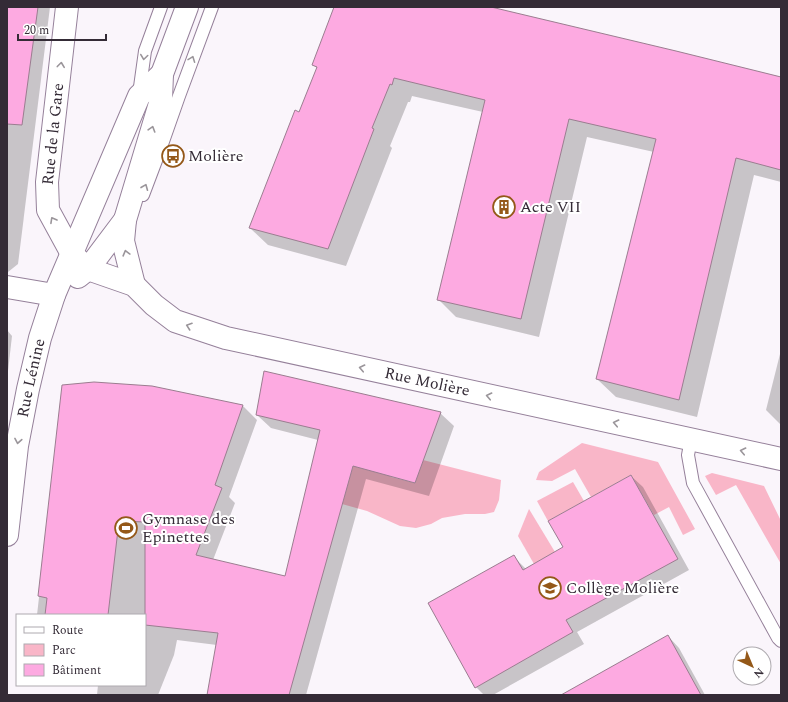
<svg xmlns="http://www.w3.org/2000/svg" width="788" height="702" viewBox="0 0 788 702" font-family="Spectral,serif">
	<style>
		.green { fill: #f9b6c8 }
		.shadow { fill: #0003 }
		.building { fill: #fdaae1; stroke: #9b7d90 }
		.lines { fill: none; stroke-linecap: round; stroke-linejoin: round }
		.service-casing { stroke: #95809a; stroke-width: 14 }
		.minor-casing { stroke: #95809a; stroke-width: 24 }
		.secondary-casing { stroke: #95809a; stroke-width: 24 }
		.service { stroke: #fff; stroke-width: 12 }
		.minor { stroke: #fff; stroke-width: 22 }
		.secondary { stroke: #fff; stroke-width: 22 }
		.oneway { stroke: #9a959a }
		.labels { text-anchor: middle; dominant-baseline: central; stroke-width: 4; stroke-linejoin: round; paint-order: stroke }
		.street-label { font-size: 16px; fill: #342b36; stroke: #fff }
		.poi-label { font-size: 16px; fill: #342b36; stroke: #fff; text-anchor: start }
	</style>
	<rect width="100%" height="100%" fill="#faf5fb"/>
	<g class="green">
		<polygon points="360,438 391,477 415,483 423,460 501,480 499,500 494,512 485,514 465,514 442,518 431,524 416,528 400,526 367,511 342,504"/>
		<polygon points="582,443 658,462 695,529 683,535 669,507 654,515 631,475 591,497 575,469 552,481 536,480 539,472"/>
		<polygon points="712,473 764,486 781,521 781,564 736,485 716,495 705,476"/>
		<polygon points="573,482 584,501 548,521 537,501"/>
		<polygon points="529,509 555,552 534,564 518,536"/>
	</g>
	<g class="shadow">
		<polygon points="7,7 50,7 18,264 8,272"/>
		<polygon points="335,7 488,7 781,78 781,182 754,175 697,417 616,397 597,379 654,152 587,137 539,337 456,317 438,299 483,112 412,96 410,102 408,102 390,146 392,148 346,266 268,245 250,228 300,113 317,68 313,65"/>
		<polygon points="7,330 12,336 7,380"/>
		<polygon points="781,350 781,425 766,410"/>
		<polygon points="63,386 152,387 243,406 257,420 229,497 235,503 213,560 286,577 318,440 271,428 257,415 440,413 454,426 429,496 366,479 306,695 209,695 217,645 177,640 174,655 158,695 97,695 98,685 145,685 145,615 37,615"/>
		<polygon points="631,476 643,487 689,570 577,632 584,644 493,695 484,695 476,687 514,557 526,569 564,548"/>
		<polygon points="668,636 679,648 705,695 591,695"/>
	</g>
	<g class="building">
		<polygon points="7,7 38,7 22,125 7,124"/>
		<polygon points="334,7 491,7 676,51 781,77 781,170 736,158 679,400 596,379 656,139 569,119 521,319 437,300 485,100 394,78 392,85 390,84 372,128 374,129 328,249 249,228 295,110 299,112 317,67 312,65"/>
		<polygon points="264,371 441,412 415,483 353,466 289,695 207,695 218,633 145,625 145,522 119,521 108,615 45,615 47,598 38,596 62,385 94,382 152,386 243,405 215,485 222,488 196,555 285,576 320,430 256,415"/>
		<polygon points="631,475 678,559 566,620 573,632 475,688 428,603 514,555 523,570 563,547 548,521"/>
		<polygon points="668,635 701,695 561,695"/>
	</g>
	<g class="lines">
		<g class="service-casing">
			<g id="service">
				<polyline points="139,94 145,51 161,7"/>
				<polyline points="143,195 160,150 179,96 212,7"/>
				<polyline points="691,439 688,455 693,483 778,638 781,641"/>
			</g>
		</g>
		<g class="minor-casing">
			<g id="minor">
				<polyline points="67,7 47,182 48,210 72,254"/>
				<polyline points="7,287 54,295"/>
			</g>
		</g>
		<g class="secondary-casing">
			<g id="secondary">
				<path id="s1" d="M72,254L88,269L134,285L154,305L175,321L226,338L781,459"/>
				<polyline points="78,277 88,269 125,220"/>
				<polyline points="134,285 123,241 125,220 161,100 162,74 187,7"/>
				<path id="s2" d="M7,535L17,446L28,389L40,338L54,295L139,96L162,74"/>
			</g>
		</g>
		<use href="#service" class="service"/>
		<use href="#minor" class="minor"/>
		<use href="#secondary" class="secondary"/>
	</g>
	<defs><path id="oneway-chevron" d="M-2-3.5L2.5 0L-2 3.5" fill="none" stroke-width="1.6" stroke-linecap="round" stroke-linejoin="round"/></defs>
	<g class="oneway">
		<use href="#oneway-chevron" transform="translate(144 57) rotate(98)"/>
		<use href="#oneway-chevron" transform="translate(192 59) rotate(-69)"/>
		<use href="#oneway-chevron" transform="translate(61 65) rotate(-83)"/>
		<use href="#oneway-chevron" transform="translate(152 129) rotate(-73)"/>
		<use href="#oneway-chevron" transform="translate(145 187) rotate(-68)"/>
		<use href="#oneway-chevron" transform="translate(53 220) rotate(-119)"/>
		<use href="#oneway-chevron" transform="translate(126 253) rotate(-105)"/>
		<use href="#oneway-chevron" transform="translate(189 326) rotate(-161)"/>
		<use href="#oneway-chevron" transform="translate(362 368) rotate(-168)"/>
		<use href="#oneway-chevron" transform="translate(489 396) rotate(-168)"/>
		<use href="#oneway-chevron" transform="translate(616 423) rotate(-168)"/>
		<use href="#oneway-chevron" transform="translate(18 441) rotate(100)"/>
		<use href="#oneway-chevron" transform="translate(743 451) rotate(-168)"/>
	</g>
	<defs>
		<g id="bus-ring" transform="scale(1.15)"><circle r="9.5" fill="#fff" stroke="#945818" stroke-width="1.5"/><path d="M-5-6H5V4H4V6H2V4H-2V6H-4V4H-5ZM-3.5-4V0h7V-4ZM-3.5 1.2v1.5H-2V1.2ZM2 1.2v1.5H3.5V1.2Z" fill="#945818"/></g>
		<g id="building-ring" transform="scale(1.15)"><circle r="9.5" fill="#fff" stroke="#945818" stroke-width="1.5"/><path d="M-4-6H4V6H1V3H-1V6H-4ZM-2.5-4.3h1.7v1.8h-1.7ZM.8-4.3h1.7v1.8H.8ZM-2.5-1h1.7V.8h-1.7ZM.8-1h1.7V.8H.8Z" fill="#945818"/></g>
		<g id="stadium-ring" transform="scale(1.15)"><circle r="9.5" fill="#fff" stroke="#945818" stroke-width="1.5"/><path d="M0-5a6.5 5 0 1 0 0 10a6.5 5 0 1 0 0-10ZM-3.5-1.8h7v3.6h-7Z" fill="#945818"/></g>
		<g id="school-ring" transform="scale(1.15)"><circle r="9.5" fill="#fff" stroke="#945818" stroke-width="1.5"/><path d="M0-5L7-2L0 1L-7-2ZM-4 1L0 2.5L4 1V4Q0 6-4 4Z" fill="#945818"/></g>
	</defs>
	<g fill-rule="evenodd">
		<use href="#bus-ring" x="173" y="156"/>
		<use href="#building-ring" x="504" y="207"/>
		<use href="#stadium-ring" x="126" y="528"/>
		<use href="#school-ring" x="550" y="588"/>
	</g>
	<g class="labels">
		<g class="street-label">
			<text transform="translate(53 134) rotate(-84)">Rue de la Gare</text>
			<text stroke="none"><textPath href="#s2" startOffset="159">Rue Lénine</textPath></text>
			<text stroke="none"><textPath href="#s1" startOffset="385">Rue Molière</textPath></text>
		</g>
		<g class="poi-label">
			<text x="188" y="156">Molière</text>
			<text x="520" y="207">Acte VII</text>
			<text x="142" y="519">Gymnase des<tspan x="142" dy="18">Epinettes</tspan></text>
			<text x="566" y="588">Collège Molière</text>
		</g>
	</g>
	<rect width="788" height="702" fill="none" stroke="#342b36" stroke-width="16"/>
	<rect x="16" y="614" width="130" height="72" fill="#ffffff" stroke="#aeaaaf"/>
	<rect x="24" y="627" width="20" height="6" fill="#ffffff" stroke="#aeaaaf"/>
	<text x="52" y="634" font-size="12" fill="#342b36">Route</text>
	<rect x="24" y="644" width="20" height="12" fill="#f9b6c8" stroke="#aeaaaf"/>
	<text x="52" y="654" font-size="12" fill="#342b36">Parc</text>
	<rect x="24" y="664" width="20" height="12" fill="#fdaae1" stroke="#aeaaaf"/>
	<text x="52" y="674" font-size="12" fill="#342b36">Bâtiment</text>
	<g transform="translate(752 666) rotate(136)"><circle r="19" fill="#ffffff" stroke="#aeaaaf"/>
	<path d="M0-3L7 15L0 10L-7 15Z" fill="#945818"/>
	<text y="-6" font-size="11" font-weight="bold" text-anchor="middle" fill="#342b36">N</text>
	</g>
	<path d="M18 34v6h88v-6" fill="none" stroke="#342b36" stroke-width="2"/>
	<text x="24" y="34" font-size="12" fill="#342b36" stroke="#ffffff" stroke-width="3" paint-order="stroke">20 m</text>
</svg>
